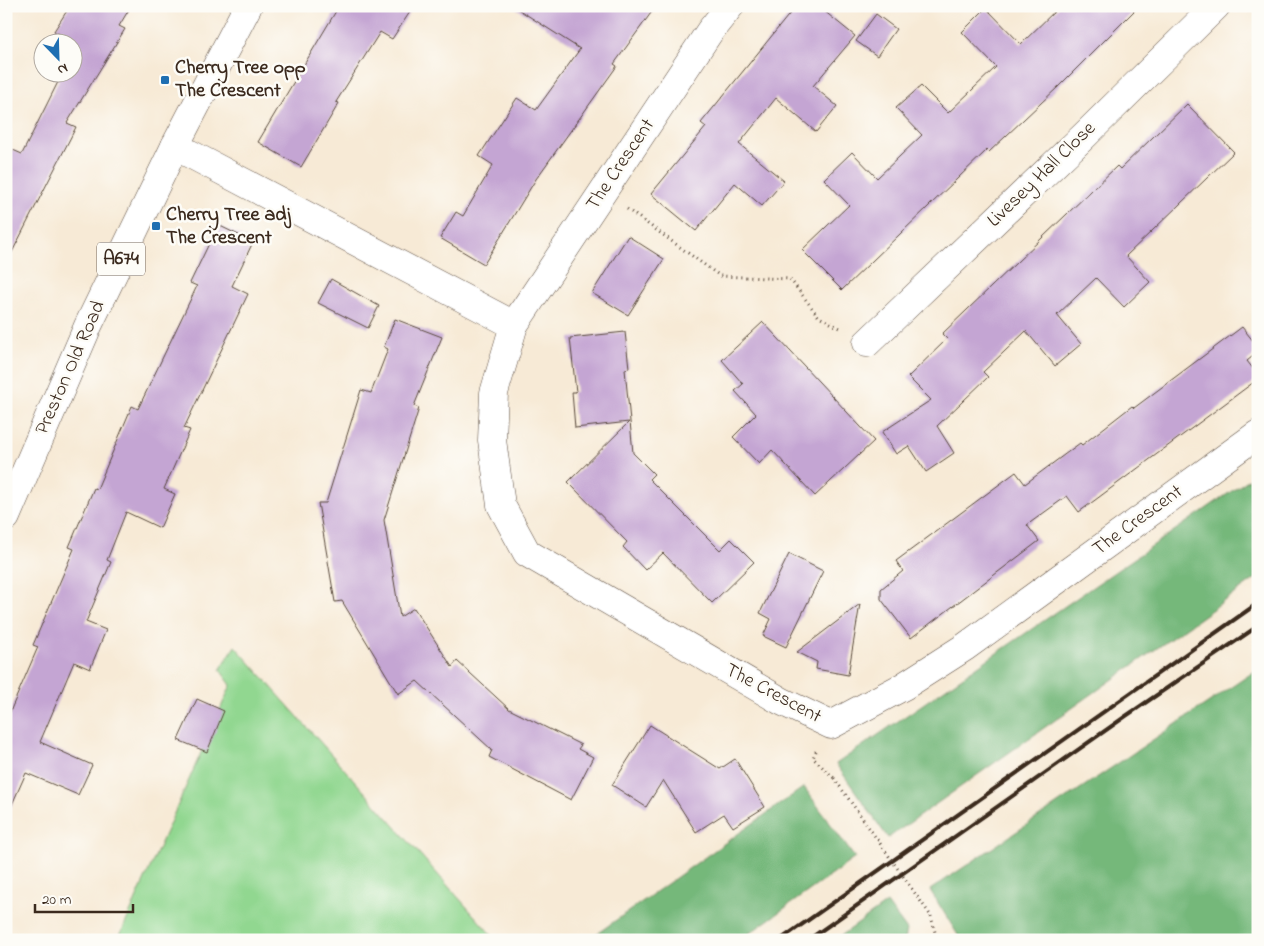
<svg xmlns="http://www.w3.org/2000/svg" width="1264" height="946" viewBox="0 0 1264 946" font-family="'Indie Flower',sans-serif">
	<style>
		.green { fill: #91d790; stroke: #668057 }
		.forest { fill: #74b87a; stroke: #58714c }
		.building { fill: #c4a5d3 }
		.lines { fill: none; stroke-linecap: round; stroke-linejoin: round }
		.street-casing { stroke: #57473a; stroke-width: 29 }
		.primary-casing { stroke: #57473a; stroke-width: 29 }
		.path { stroke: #57473a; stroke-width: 3; stroke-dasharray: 1 4; stroke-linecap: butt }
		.street { stroke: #fff; stroke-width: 28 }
		.primary { stroke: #fff; stroke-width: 28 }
		.rail { stroke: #3b2a1e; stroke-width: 4 }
		.path-bridge { stroke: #57473a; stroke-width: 3; stroke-dasharray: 1 4; stroke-linecap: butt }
		.poi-dot { fill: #1f6fb2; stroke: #fdfcf7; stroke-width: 2 }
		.labels { text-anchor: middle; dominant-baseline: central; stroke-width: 5; stroke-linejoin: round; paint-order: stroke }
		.shield { fill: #fdfcf7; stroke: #75695f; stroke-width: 1 }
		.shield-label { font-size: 19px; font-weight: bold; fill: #3b2a1e }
		.poi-label { font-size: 20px; font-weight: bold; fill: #3b2a1e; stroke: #fdfcf7; text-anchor: start }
		.street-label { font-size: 20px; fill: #3b2a1e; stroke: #fdfcf7 }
	</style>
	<rect width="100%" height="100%" fill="#fdfcf7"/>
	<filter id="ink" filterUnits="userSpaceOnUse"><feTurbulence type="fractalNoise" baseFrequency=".02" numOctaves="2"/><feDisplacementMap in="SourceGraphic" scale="10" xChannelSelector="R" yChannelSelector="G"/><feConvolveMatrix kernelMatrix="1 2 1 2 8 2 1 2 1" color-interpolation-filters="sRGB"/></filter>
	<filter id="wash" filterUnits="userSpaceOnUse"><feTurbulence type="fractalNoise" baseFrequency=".0096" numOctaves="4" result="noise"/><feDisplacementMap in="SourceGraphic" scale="20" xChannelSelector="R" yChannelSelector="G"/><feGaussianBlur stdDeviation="1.12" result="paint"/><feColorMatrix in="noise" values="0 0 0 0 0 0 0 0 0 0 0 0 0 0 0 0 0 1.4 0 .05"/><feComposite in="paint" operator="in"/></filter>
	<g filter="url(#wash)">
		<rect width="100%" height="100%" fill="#f7ead6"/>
		<polygon class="green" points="235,646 496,940 118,940 231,685 220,670"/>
		<g class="forest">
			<polygon points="1258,473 1258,577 888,838 836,764"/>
			<polygon points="1258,669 1258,940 961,940 930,890"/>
			<polygon points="804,787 855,858 740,940 588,940"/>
			<polygon points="887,903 907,930 905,940 835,940"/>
		</g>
		<g id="blocks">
			<g class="building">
				<polygon points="70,6 131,6 119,26 125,29 67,123 76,127 6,264 6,147 22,154 59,80 47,72 72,72 72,42 64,42 66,39 54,31"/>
				<polygon points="339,6 414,6 392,39 380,32 336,102 339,103 301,167 258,142"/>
				<polygon points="513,6 656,6 614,64 617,66 536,179 484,264 440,238 456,212 463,216 493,165 479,156 517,98 536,110 580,49"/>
				<polygon points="796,6 818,6 855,36 813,86 837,106 816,132 776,98 739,144 784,181 762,206 735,183 696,231 651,194 706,127 701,123"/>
				<polygon points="1060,6 1139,6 1058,87 989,152 987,150 842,290 802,250 849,205 824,179 852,152 877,178 922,135 896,108 921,86 948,113 996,67 962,32 986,8 1021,44"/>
				<polygon points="876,14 896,29 877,56 856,41"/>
				<polygon points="1187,104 1234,152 1126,256 1150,282 1124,307 1096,278 1057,315 1081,344 1055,366 1026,331 983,372 988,377 937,426 954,453 926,472 909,446 896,454 882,432 931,400 908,377 947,339 942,334 1117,166 1120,169"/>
				<polygon points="218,225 253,242 232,286 248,294 184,428 190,430 164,489 175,494 160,528 126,512 107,560 111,562 86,622 106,630 90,669 74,662 40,742 92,765 78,795 26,773 6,818 6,721 38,647 33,645 74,549 69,547 94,488 97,489 132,406 138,409 197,286 190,283"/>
				<polygon points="628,236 664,259 628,315 592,293"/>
				<polygon points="331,279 379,306 368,328 318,303"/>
				<polygon points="395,319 442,337 414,406 419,408 384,520 400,617 414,608 452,667 457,661 509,709 581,745 578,749 593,757 571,800 489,757 492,750 417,681 398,694 342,601 335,602 318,503 326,503 361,390 371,393 388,349 384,347"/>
				<polygon points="763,322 874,441 815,496 772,450 759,464 733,437 756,414 735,391 743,384 722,360"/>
				<polygon points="1242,327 1258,347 1258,352 1247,361 1258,375 1258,379 1079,512 1067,496 1027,525 1039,541 911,638 881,599 881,589 903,571 896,561 1016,472 1025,484 1080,443 1082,445 1132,406 1134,408"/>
				<polygon points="625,332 629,368 625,369 633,453 654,474 649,479 720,550 731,539 754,562 712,603 663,553 645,570 623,547 627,542 568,482 629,422 575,428 572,392 576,392 570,338"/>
				<polygon points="789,554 823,571 786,647 763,636 771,619 760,613"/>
				<polygon points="860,604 848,675 816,669 817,662 797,652"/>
				<polygon points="197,699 224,711 207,752 178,740"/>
				<polygon points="650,725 720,769 735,759 765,807 733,827 724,814 696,832 663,780 646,807 612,785"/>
			</g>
		</g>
	</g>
	<g filter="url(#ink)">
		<use href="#blocks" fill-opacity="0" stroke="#57473a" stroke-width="1"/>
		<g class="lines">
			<g class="street-casing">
				<g id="street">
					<polyline points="730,6 710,31 514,325 494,393 492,440 501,505 527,553 781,701 831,725 904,686 965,647 1258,434"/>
					<polyline points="175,146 514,325"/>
					<polyline points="867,343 1083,137 1216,6"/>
				</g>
			</g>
			<g class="primary-casing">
				<polyline id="primary" points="6,517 88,326 175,146 248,6"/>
			</g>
			<g class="path">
				<polyline points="627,209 720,276 790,279 819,317 840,328"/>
				<polyline points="816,751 813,758 834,778"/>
				<polyline points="931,916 937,940"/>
			</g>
			<use href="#street" class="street"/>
			<use href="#primary" class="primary"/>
			<g class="rail">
				<polyline points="780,940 1258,603"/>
				<polyline points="808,940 1126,716 1258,626"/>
			</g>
			<polyline class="path-bridge" points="834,778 931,916"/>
		</g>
	</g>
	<g class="poi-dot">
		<rect x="160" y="75" width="10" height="10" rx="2.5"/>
		<rect x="151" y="221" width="10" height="10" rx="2.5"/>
	</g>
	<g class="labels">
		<rect class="shield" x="97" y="242.5" width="48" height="33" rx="4"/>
		<g class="shield-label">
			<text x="121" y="259">A674</text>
		</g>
		<g class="poi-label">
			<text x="175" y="68">Cherry Tree opp<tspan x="175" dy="23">The Crescent</tspan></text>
			<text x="166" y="215">Cherry Tree adj<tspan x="166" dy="23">The Crescent</tspan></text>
		</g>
		<g class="street-label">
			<text transform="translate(621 165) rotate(-56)">The Crescent</text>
			<text transform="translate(1042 175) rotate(-44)">Livesey Hall Close</text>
			<text transform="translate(71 368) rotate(-66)">Preston Old Road</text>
			<text transform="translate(1138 521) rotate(-36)">The Crescent</text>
			<text transform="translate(773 694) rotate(28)">The Crescent</text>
		</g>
	</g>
	<rect width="1264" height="946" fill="none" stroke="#fdfcf7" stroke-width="25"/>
	<g transform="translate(58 58) rotate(157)"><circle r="24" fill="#fdfcf7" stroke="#afa8a0"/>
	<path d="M0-4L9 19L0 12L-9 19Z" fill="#1f6fb2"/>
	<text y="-8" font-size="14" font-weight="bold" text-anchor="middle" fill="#3b2a1e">N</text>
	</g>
	<path d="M35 904v8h98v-8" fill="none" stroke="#3b2a1e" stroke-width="2.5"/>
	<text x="42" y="904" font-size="15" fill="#3b2a1e" stroke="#fdfcf7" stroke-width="4" paint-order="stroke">20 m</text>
</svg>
